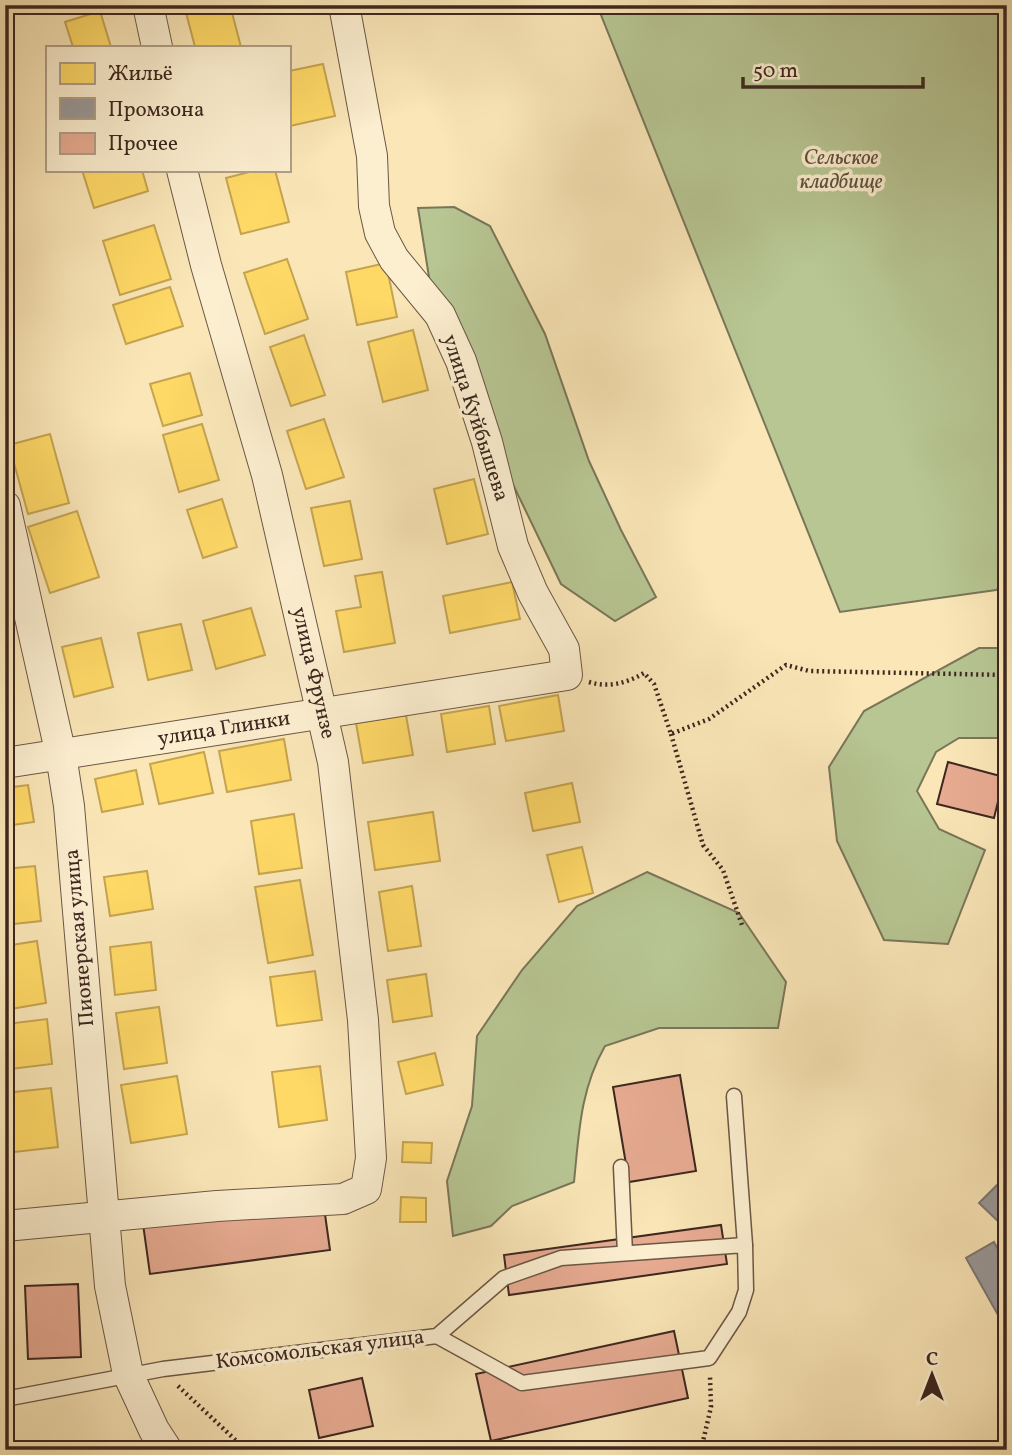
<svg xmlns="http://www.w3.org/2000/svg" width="1012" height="1455" viewBox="0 0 1012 1455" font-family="Vollkorn,serif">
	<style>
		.green { fill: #b7c693; stroke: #7a7659; stroke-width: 2 }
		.homes { fill: #ffd966; stroke: #c5a451; stroke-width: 2 }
		.industry { fill: #999; stroke: #7d7774; stroke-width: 2 }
		.building { fill: #e7ab92; stroke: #3d271f; stroke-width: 2 }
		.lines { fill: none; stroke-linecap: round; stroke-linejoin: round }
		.service-casing { stroke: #6c5745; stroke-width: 17 }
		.minor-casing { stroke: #6c5745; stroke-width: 32 }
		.path { stroke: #3d271f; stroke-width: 4.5; stroke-dasharray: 2 3.5; stroke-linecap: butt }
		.service { stroke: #fcefd0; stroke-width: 14 }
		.minor { stroke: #fcefd0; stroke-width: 30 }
		.labels { text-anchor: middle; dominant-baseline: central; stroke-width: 7; stroke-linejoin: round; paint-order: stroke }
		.park-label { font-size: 21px; font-style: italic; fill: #5c4f3c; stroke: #fcefd0 }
		.street-label { font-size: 21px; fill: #3d271f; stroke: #fcefd0 }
	</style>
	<rect width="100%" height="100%" fill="#fae6b7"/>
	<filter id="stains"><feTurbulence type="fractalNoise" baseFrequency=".00286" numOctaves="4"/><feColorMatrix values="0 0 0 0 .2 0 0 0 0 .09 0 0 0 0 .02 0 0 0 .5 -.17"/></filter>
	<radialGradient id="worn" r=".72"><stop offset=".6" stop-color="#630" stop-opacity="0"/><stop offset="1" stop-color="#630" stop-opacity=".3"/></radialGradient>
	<g class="green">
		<polygon points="597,5 1007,5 1007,582 996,590 840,612"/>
		<polygon points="454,207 490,226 545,334 589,461 621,530 656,597 615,621 561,584 479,414 436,321 418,208"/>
		<polygon points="979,648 1007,648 1007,738 959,738 936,752 917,791 939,829 985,850 948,944 884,940 837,841 829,767 864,711"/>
		<path d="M647,872L739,913L786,982L778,1028H659L605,1046C580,1090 579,1133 574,1182L512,1206L491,1226L453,1236L447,1181L472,1106L477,1036L522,970L577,906Z"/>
	</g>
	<g class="homes">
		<polygon points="184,5 230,5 241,47 195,47"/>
		<polygon points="100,11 111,47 73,47 65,22"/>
		<polygon points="323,64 335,116 290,126 289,71"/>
		<polygon points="82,170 142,170 148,191 94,208"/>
		<polygon points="257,170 275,170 289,222 241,234 226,178"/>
		<polygon points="154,225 171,279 120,295 103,241"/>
		<polygon points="287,259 308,319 265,334 244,273"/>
		<polygon points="386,263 397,317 357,325 346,272"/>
		<polygon points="170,287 183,326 126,344 113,305"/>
		<polygon points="413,330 428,390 383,402 368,342"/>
		<polygon points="304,335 325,395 291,406 270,347"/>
		<polygon points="190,373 202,415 163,426 150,384"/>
		<polygon points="324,419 344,477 306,489 287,431"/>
		<polygon points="202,424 219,480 179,492 163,435"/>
		<polygon points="50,434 69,503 28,514 9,445"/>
		<polygon points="474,479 488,534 447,544 434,489"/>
		<polygon points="222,499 237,547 203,558 187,510"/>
		<polygon points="350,501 362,559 324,566 311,508"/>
		<polygon points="77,511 99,577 50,593 28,527"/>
		<polygon points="382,572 395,643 344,652 336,611 361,607 355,576"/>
		<polygon points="512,582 520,619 450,633 443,596"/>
		<polygon points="251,608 265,655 216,669 203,621"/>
		<polygon points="181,624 192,670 148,680 138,633"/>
		<polygon points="101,638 113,687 74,697 62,647"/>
		<polygon points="558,695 564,731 506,741 499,706"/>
		<polygon points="489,706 495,744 447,752 441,714"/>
		<polygon points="406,715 413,755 363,763 356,723"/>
		<polygon points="284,739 291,780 227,792 219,751"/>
		<polygon points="204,752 213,793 159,804 150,764"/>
		<polygon points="136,770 143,804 102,812 95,779"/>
		<polygon points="572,783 580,822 533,831 525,793"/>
		<polygon points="28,785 34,822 5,826 5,788"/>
		<polygon points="433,812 440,861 375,870 368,822"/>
		<polygon points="294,814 302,868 259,874 251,821"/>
		<polygon points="582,847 593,893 559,902 547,855"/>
		<polygon points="35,866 41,921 5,925 5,869"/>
		<polygon points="147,871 153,909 110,916 104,877"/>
		<polygon points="300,880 313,955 268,963 255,887"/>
		<polygon points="412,886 421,946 388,951 379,892"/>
		<polygon points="37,941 46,1003 5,1010 5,946"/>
		<polygon points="151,942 156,990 115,995 110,947"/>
		<polygon points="315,971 322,1020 277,1026 270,977"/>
		<polygon points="426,974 432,1016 393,1022 387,980"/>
		<polygon points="159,1007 167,1063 124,1069 116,1013"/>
		<polygon points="47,1019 52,1064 11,1069 6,1024"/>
		<polygon points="435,1053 443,1085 406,1094 398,1062"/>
		<polygon points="320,1066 327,1120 279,1127 272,1072"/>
		<polygon points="177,1076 187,1134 131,1143 121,1085"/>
		<polygon points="51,1088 58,1147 6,1153 5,1093"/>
		<polygon points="403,1142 432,1143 431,1163 402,1162"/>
		<polygon points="401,1197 426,1198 426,1222 400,1222"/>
	</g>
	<g class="industry">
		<polygon points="1007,1175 1007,1230 979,1203"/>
		<polygon points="994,1242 1007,1266 1007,1331 966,1258"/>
	</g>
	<g class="building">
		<polygon points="948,762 1004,777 994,818 937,804"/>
		<polygon points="680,1075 696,1171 629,1182 613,1087"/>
		<polygon points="323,1200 330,1250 150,1274 143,1224"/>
		<polygon points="721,1225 727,1264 509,1295 504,1255"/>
		<polygon points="78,1284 81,1357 28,1359 25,1286"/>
		<polygon points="674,1331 688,1398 491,1441 476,1374"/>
		<polygon points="362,1378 373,1426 319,1438 309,1390"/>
	</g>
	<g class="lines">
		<g class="service-casing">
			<g id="service">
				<polyline points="734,1096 745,1245"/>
				<polyline points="621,1167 625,1253"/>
				<polyline points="5,1399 163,1369 437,1336 522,1383 709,1358 739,1312 746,1290 745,1245 561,1258 504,1278 437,1336"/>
			</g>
		</g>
		<g class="minor-casing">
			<g id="minor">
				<polyline points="148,5 157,47"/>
				<polyline points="5,506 61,755 69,806 110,1286 128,1374 154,1430 167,1450"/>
				<polyline points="5,763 567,675 564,649 533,593 513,546 487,442 461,361 440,315 394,259 380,233 374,206 372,156 344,5"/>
				<polyline points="5,1226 217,1206 343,1199 366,1189 371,1158 363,1020 333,762 267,475 206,265 182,170"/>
			</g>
		</g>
		<g class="path">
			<path d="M589,682C609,688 627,683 644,673L654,684L671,734L709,719L786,665L809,671L1007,675"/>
			<polyline points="671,734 703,845 723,870 742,925"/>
			<polyline points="178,1386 246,1450"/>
			<polyline points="701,1450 711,1407 710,1377"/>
		</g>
		<use href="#service" class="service"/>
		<use href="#minor" class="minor"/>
	</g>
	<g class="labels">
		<g class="park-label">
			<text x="841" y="158">Сельское<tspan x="841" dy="24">кладбище</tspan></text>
		</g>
		<g class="street-label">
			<text transform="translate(475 418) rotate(72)">улица Куйбышева</text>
			<text transform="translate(313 673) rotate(77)">улица Фрунзе</text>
			<text transform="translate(224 729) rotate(-9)">улица Глинки</text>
			<text transform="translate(80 938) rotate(-95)">Пионерская улица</text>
			<text transform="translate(320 1350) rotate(-7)">Комсомольская улица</text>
		</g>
	</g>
	<rect width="1012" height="1455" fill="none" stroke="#fae6b7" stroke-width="28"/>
	<rect x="7" y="7" width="998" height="1441" fill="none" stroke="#3d271f" stroke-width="3.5"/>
	<rect x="14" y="14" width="984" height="1427" fill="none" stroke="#3d271f" stroke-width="2"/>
	<rect x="46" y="46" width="245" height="126" fill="#fcefd0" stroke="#b09f89" stroke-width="2"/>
	<rect x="60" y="63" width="35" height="21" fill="#ffd966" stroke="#b09f89" stroke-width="2"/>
	<text x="108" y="80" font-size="21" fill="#3d271f">Жильё</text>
	<rect x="60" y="98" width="35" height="21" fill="#999999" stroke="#b09f89" stroke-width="2"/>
	<text x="108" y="116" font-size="21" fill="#3d271f">Промзона</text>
	<rect x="60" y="133" width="35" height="21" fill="#e7ab92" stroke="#b09f89" stroke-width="2"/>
	<text x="108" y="150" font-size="21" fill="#3d271f">Прочее</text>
	<g transform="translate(932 1375)" stroke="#fcefd0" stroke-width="5" paint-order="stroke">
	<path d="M0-5L12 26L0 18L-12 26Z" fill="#3d271f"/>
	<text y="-10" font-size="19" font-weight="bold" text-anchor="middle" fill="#3d271f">С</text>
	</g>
	<path d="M743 77v10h180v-10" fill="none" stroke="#3d271f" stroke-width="3.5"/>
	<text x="753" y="77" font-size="21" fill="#3d271f" stroke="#fcefd0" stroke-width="5" paint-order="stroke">50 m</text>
	<rect width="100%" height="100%" filter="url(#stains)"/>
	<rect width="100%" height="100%" fill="url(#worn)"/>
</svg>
